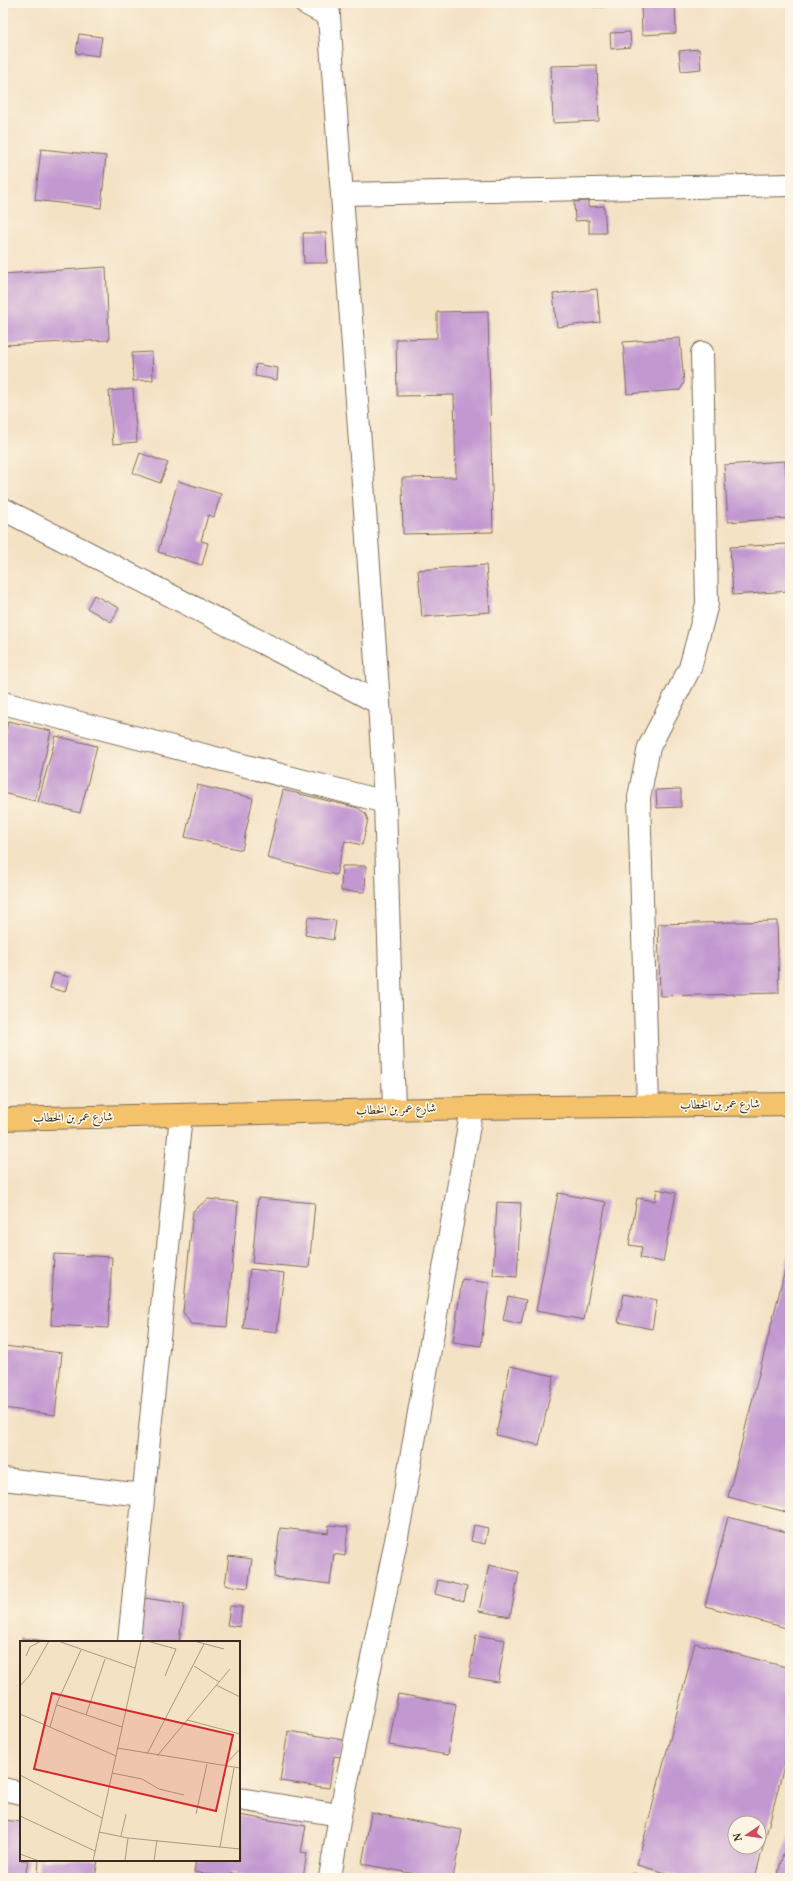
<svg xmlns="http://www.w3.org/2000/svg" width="793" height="1881" viewBox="0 0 793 1881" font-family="Vollkorn,Amiri,serif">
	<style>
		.building { fill: #c298d1; fill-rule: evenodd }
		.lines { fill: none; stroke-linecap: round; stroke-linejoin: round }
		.minor-casing { stroke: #7c6a58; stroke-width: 24 }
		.major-casing { stroke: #7c6a58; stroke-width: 24 }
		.minor { stroke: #fff; stroke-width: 22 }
		.major { stroke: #f3c26a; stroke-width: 22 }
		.labels { text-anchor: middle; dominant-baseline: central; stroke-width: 3.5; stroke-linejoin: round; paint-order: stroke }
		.street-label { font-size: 12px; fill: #3b2a1e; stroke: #fcf5e5 }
		.inset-road { fill: none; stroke: #aa9882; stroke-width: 1 }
		.view { fill: #d62828; fill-opacity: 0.15; stroke: #d62828; stroke-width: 2 }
		.inset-edge { fill: none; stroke: #3b2a1e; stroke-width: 2 }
	</style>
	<rect width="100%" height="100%" fill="#fcf5e5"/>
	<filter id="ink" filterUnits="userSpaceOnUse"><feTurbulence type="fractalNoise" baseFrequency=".025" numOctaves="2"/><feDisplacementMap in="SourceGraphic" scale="8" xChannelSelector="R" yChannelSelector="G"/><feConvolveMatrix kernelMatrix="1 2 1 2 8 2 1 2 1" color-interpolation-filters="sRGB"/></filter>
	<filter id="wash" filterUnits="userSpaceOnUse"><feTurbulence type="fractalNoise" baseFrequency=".012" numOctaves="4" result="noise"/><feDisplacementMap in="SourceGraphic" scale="16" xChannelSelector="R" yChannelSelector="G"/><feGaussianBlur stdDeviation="0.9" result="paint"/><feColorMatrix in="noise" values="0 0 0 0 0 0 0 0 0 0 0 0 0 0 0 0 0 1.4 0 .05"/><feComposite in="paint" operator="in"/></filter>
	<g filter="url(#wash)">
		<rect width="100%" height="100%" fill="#f4e2c5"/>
		<g id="blocks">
			<g class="building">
				<rect x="593" y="3" width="10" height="4"/>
				<polygon points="641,3 675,3 676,33 642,35"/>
				<polygon points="630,32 631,47 611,49 610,33"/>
				<polygon points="79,34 102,37 99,56 76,53"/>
				<polygon points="699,49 701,69 681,71 679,51"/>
				<polygon points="597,65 599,121 553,123 551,66"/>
				<polygon points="41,149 106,156 101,208 35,200"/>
				<polygon points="588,201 588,207 604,206 606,233 589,233 589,220 575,221 574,202"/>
				<polygon points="303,233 326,233 327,263 304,263"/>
				<polygon points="106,267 109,340 3,345 3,274"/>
				<polygon points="597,289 600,322 557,327 553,294"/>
				<polygon points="488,311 493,532 403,534 402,478 456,477 454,395 397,396 396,339 437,338 437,312"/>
				<polygon points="680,338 684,383 680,390 627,394 623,342"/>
				<polygon points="152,352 153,380 133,381 132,353"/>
				<polygon points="256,364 278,368 277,380 255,376"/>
				<polygon points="133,389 137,442 113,444 109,391"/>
				<polygon points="140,453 168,463 160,483 133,473"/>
				<polygon points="785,461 789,518 728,522 724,465"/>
				<polygon points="178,481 221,494 214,517 208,515 201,541 208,543 202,565 158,552"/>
				<polygon points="787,544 789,591 733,595 730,547"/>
				<polygon points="486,565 490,612 422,617 418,570"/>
				<polygon points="94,595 119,608 111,622 87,608"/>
				<polygon points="8,721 51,731 35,801 3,793 3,744"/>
				<polygon points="56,736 97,746 80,813 38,802"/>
				<polygon points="197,785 253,798 242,850 185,837"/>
				<polygon points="681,789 681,807 657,808 656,790"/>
				<polygon points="283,790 358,808 365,813 368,820 362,845 345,841 336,875 267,858"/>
				<polygon points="342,866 366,866 365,892 341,891"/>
				<polygon points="308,917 336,921 333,940 305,935"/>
				<polygon points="777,921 779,993 660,996 658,924"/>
				<polygon points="54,973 69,977 65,992 50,988"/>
				<polygon points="657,1189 676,1193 663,1262 640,1258 642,1247 629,1245 637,1198 655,1201"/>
				<polygon points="558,1193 606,1202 584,1320 536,1311"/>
				<polygon points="258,1198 315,1203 309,1268 252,1263"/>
				<polygon points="208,1199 238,1202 227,1327 191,1324 183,1312 193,1211"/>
				<polygon points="497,1202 521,1203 517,1277 493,1275"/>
				<polygon points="54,1254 112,1257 108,1328 51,1325"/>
				<polygon points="789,1254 790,1254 790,1513 728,1497"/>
				<polygon points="250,1269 284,1273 277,1332 243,1328"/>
				<polygon points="462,1279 489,1283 481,1346 453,1342"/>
				<polygon points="624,1294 657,1300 652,1329 618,1322"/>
				<polygon points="508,1296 526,1300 521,1324 503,1320"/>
				<polygon points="4,1346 62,1353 55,1415 3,1408"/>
				<polygon points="510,1366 554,1376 539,1445 496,1435"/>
				<polygon points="728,1517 790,1533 790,1629 705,1606"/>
				<polygon points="329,1525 348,1527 345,1556 334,1554 330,1584 274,1577 280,1528 328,1533"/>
				<polygon points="474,1525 488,1528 485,1544 471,1541"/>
				<polygon points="229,1556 252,1559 248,1588 225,1585"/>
				<polygon points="489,1565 519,1572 510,1617 479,1611"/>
				<polygon points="438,1580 467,1587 464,1601 435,1594"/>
				<polygon points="145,1598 184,1604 179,1642 139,1642"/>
				<polygon points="230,1606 242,1607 240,1627 227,1625"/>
				<polygon points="476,1635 505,1640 498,1682 469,1677"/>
				<polygon points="22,1638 45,1641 45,1642 22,1642"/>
				<path d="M695,1643L790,1668V1743L755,1878H685L637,1865ZM735,1823H759V1847H735Z"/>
				<polygon points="20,1654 21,1654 21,1664 19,1664"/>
				<polygon points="398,1694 456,1704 448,1755 389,1745"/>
				<polygon points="288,1731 344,1740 341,1757 334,1756 329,1788 280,1781"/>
				<polygon points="371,1813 462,1830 453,1878 437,1878 362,1864"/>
				<polygon points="239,1815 306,1826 301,1852 307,1853 303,1878 261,1878 231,1873 230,1878 228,1878 194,1872 196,1860 239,1860"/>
				<polygon points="4,1820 21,1822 21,1860 28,1860 25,1878 3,1878"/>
				<polygon points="789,1829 790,1878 777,1878"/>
				<polygon points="39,1860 98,1860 95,1878 69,1878 38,1874"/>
				<polygon points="632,1873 650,1877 650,1878 631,1878"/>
			</g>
		</g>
	</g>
	<g filter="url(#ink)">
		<use href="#blocks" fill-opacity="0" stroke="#7c6a58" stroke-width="1"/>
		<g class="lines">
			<g class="minor-casing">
				<g id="minor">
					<polyline points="305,3 329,16"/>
					<polyline points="328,3 379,703 385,802 394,1110"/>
					<polyline points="343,194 790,185"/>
					<polyline points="3,509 379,703"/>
					<polyline points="3,703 385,802"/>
					<polyline points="648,1106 639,797 649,747 690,668 707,604 702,353"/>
					<polyline points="3,1479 143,1495"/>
					<polyline points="129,1642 181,1115"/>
					<polyline points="3,1789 21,1793"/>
					<polyline points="239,1799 340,1815"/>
					<polyline points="330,1878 340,1815 401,1516 472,1108"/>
				</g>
			</g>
			<g class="major-casing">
				<polyline id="major" points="3,1119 472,1108 790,1104"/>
			</g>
			<use href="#minor" class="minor"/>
			<use href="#major" class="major"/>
		</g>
	</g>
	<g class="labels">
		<g class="street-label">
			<text transform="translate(720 1105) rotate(-1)">شارع عمر بن الخطاب</text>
			<text transform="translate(396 1110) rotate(-2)">شارع عمر بن الخطاب</text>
			<text transform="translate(73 1118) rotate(-1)">شارع عمر بن الخطاب</text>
		</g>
	</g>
	<g transform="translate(20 1641)">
		<rect width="220" height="220" fill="#f4e2c5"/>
		<path class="inset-road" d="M38,0L115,27M127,0L156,8L145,35M174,0L204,8M6,15L10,6L21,0M174,25L199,41M196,44L220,56M0,45L9,35L29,0M37,64L102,86M0,73L96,115M66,74L85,18M167,79L220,93M30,86L37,62L61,9M97,107L220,127M127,113L184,3M137,115L210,28M204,125L220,108M92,132L122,138L139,148L164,154M0,134L82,177M176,173L187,123M0,175L75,210M79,191L108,197L220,208M101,195L106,173M200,206L214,127M0,213L19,220M73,220L121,0M105,220L108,197M134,220L137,199"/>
		<path class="view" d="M32,52L213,94L196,170L14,128Z"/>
		<rect width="220" height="220" class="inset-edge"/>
	</g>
	<rect width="793" height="1881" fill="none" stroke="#fcf5e5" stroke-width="16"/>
	<g transform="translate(747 1835) rotate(257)"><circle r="19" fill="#fcf5e5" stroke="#afa495"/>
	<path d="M0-3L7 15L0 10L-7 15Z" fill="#d1495b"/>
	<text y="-6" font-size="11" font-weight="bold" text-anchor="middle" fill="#3b2a1e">N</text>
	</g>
</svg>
